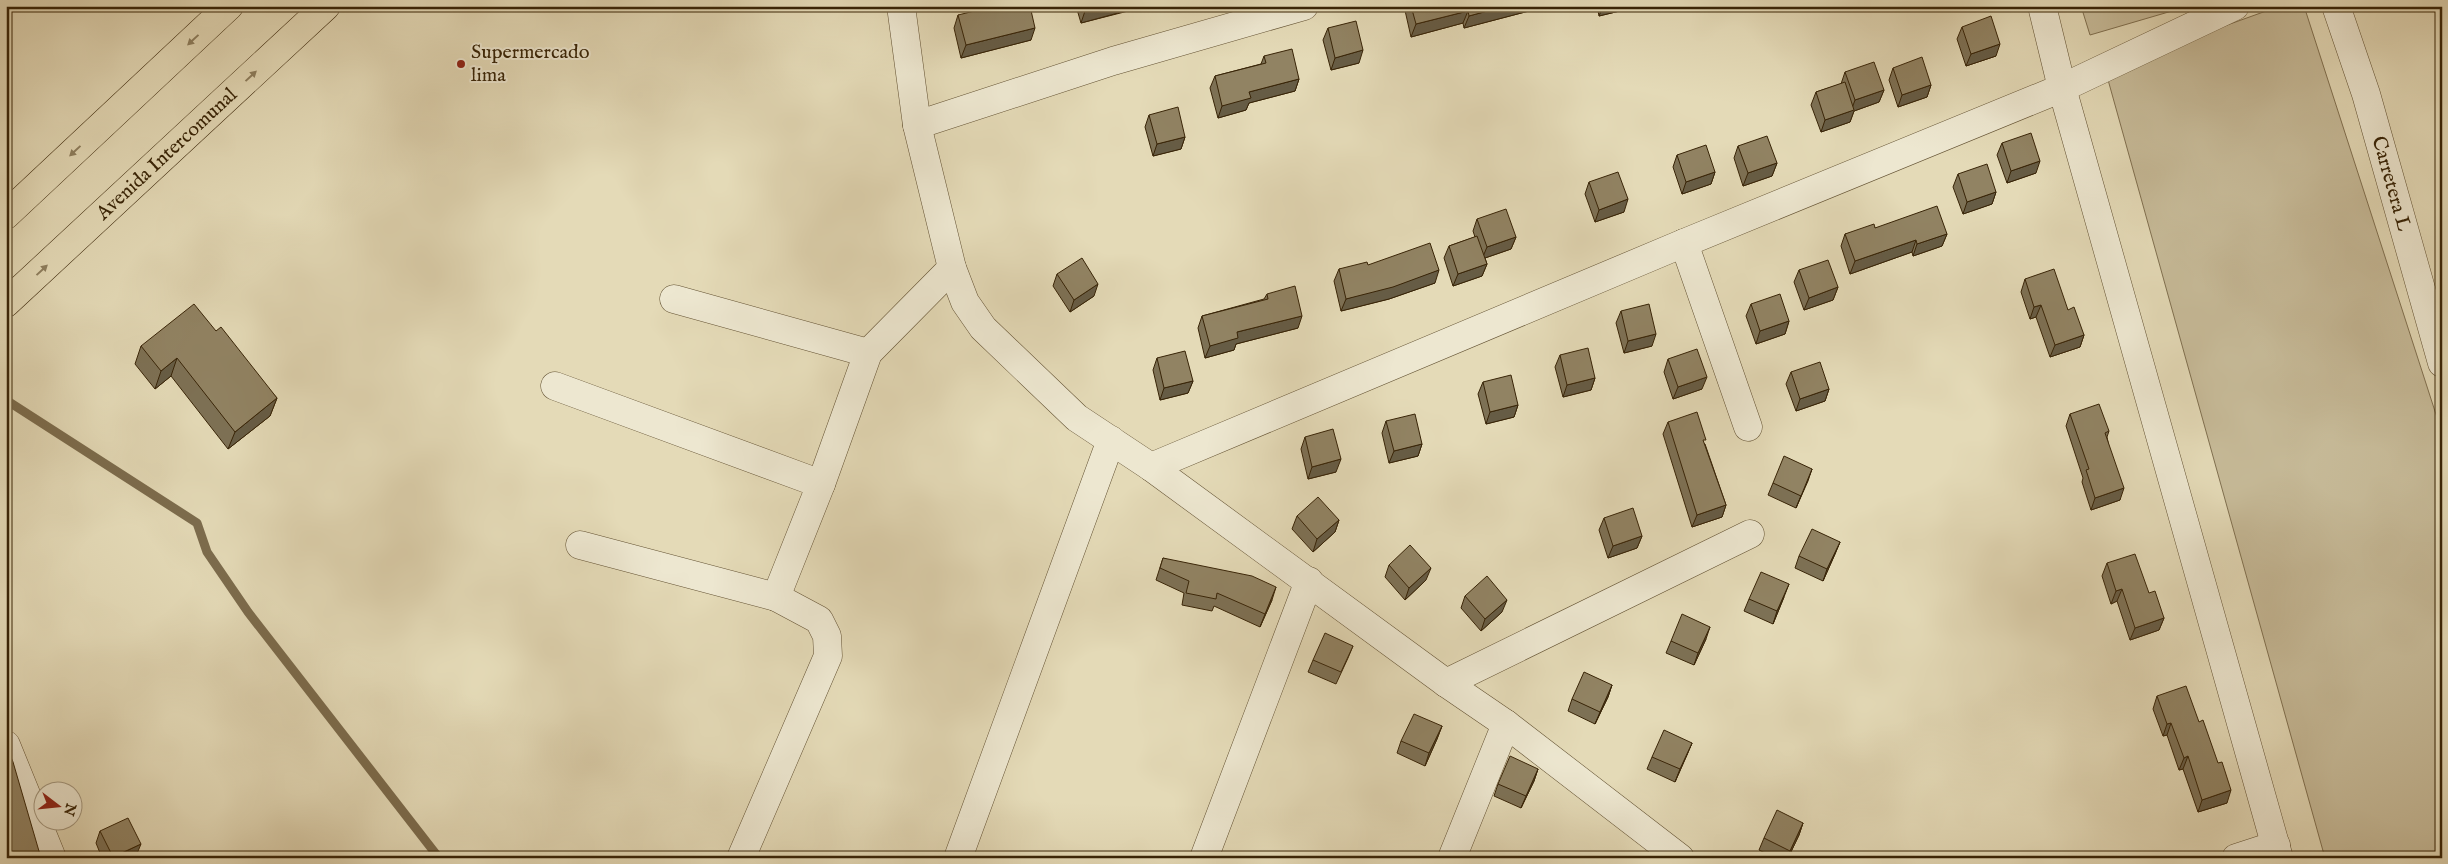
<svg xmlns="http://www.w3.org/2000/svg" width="2448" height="864" viewBox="0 0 2448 864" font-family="'IM FELL English',serif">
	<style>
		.green { fill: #c7bb99; stroke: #807050 }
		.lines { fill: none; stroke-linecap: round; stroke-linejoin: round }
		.stream { stroke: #7c6c4d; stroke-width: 9 }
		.minor-casing { stroke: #635233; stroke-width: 29 }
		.major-casing { stroke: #382407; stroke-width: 29 }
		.minor { stroke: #ede7d0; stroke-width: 28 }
		.major { stroke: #e4dab7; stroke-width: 28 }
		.wall { fill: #7d7155; stroke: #382407 }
		.shaded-wall { fill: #665c45; stroke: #382407 }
		.building { fill: #918363; stroke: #382407 }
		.oneway { fill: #8e7f5f }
		.poi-dot { fill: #8f2418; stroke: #ede7d0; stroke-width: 2 }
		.labels { text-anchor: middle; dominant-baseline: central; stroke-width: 4; stroke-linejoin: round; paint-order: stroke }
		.poi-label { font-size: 20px; fill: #382407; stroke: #ede7d0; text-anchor: start }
		.street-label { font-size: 20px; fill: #382407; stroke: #ede7d0 }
	</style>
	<rect width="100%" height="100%" fill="#e4dab7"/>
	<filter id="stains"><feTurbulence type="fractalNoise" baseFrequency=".004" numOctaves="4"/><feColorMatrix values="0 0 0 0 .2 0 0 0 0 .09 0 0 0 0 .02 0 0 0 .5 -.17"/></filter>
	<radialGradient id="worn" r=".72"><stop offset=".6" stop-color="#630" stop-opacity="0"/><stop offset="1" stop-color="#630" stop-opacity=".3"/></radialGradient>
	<g class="green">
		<polygon points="2081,6 2189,6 2090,35"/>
		<polygon points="2280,6 2304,6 2442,433 2442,858 2325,858 2105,69"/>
	</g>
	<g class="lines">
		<polyline class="stream" points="6,400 197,523 207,552 248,612 439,858"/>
		<g class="minor-casing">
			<g id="minor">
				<polyline points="901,6 917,125 952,268 965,302 983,328 1077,418 1151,467 1446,683 1506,724 1680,858"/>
				<polyline points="2042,6 2062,88 2279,858"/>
				<path id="s1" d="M2336,6L2366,94L2442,363"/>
				<polyline points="917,125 1113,61 1304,6"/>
				<polyline points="1684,243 1748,427"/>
				<polyline points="674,299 868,353"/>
				<polyline points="555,386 821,484"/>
				<polyline points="1151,467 1684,243 2062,88 2235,6"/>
				<polyline points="580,545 776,597 819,620 827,636 828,656 741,858"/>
				<polyline points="776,597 821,484 868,353 952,268"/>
				<polyline points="1446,683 1750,534"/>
				<polyline points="6,745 52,858"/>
				<polyline points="958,858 1111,440"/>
				<polyline points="1204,858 1309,581"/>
				<polyline points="1452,858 1506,724"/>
				<polyline points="2236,858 2276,845"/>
			</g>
		</g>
		<g class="major-casing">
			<g id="major">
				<polyline points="6,215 229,6"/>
				<path id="s2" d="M6,303L326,6"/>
			</g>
		</g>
		<use href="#minor" class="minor"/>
		<use href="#major" class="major"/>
	</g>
	<g class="wall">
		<polygon points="1076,6 1158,6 1145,10 1144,7 1081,23"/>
		<polygon points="1404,6 1548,6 1464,28 1463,23 1411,37"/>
		<polygon points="1597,6 1628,6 1628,9 1599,16"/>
		<polygon points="958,15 1031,40 961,58 954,28"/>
		<polygon points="1962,27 1996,56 1966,66 1957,39"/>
		<polygon points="1328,28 1359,63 1331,70 1323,40"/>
		<polygon points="1264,56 1299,79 1295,91 1249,103 1246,110 1218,118 1210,88 1215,76 1261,64"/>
		<polygon points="1893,68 1931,85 1927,97 1898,107 1889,80"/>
		<polygon points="1845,72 1884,90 1879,102 1854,111 1850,122 1821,132 1811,105 1816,92 1841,84"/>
		<polygon points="1149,115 1185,137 1181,149 1153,156 1145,127"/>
		<polygon points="2002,143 2036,173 2007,183 1997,155"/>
		<polygon points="1738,146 1777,163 1772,176 1743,186 1734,158"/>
		<polygon points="1677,155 1715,172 1711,184 1682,194 1673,167"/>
		<polygon points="1958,174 1996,192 1992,204 1963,214 1953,187"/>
		<polygon points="1589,182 1624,212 1595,222 1585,194"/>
		<polygon points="1477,219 1516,237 1511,249 1485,258 1487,264 1482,276 1453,286 1444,258 1449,246 1475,237 1473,231"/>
		<polygon points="1875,228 1947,234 1942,246 1913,256 1912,252 1850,274 1841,246 1845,234"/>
		<polygon points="1339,269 1435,283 1389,299 1341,311 1334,281"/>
		<polygon points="1799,270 1838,287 1833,300 1804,310 1794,282"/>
		<polygon points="1057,274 1094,296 1070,312 1053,286"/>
		<polygon points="2025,279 2068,310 2084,335 2080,347 2050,357 2036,317 2030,319 2021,292"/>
		<polygon points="1267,294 1298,328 1236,344 1234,350 1205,358 1198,328 1202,316 1264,299"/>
		<polygon points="1751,304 1789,321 1785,334 1756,344 1746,316"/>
		<polygon points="1621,311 1652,346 1624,353 1616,323"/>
		<polygon points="216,331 277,398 270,416 228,449 171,376 155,389 135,364 141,346"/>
		<polygon points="1560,355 1595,378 1591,390 1563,397 1555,367"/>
		<polygon points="1157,358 1193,381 1188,393 1160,400 1153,370"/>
		<polygon points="1668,359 1702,389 1673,399 1664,372"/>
		<polygon points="1791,372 1829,389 1825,401 1796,411 1786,384"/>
		<polygon points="1483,382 1518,405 1514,417 1486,424 1478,394"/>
		<polygon points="2070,414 2109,431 2107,437 2120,500 2091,510 2082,482 2083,478 2066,426"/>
		<polygon points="1386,421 1422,444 1418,456 1389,463 1382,433"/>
		<polygon points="1668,422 1705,444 1726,505 1722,517 1692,527 1663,434"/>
		<polygon points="1305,437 1336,472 1308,479 1301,449"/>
		<polygon points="1812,469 1796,508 1768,495 1773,483"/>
		<polygon points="1297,516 1339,520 1335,532 1313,552 1292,529"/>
		<polygon points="1604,518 1642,536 1637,548 1608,558 1599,530"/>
		<polygon points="1840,542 1835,554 1823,581 1795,568 1799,556"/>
		<polygon points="1163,558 1272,600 1260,627 1214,606 1212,611 1182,605 1184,593 1156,580"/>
		<polygon points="2107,563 2149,593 2164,618 2159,630 2130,640 2117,601 2111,604 2102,576"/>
		<polygon points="1389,565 1426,580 1405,600 1385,577"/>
		<polygon points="1465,596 1502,612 1481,631 1461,608"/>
		<polygon points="1784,597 1773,624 1744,611 1749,599"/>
		<polygon points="1706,639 1694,665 1666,653 1671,641"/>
		<polygon points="1353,646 1348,658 1336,684 1308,672 1313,660"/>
		<polygon points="1612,685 1608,697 1595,724 1568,711 1572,699"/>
		<polygon points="2157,696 2227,803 2198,812 2183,769 2179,770 2167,735 2163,736 2153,709"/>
		<polygon points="1442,726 1437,739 1425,766 1397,753 1401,741"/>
		<polygon points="1692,743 1675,782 1647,769 1652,757"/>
		<polygon points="1538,769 1534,781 1521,808 1494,796 1498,784"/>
		<polygon points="1803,823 1799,835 1788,858 1775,858 1759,850 1764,838"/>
		<polygon points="100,831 136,856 133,858 102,858 96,843"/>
	</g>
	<g class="shaded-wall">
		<polygon points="1103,6 1144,6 1081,23 1085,11"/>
		<polygon points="1146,6 1158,6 1145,10"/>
		<polygon points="1506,6 1548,6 1464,28 1469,16"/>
		<polygon points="1603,6 1628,6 1628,9 1599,16"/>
		<polygon points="1468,11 1463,23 1411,37 1416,24"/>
		<polygon points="1035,28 1031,40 961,58 966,45"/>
		<polygon points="2000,44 1996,56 1966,66 1971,54"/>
		<polygon points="1363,50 1359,63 1331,70 1335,58"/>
		<polygon points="1299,79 1295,91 1249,103 1246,110 1218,118 1222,106 1249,92"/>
		<polygon points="1931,85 1927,97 1898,107 1902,95"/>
		<polygon points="1884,90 1879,102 1854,111 1850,122 1821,132 1825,120 1851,111 1855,100"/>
		<polygon points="1185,137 1181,149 1153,156 1157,144"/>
		<polygon points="2040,161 2036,173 2007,183 2011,171"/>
		<polygon points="1777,163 1772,176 1743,186 1748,173"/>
		<polygon points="1715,172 1711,184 1682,194 1686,182"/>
		<polygon points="1996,192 1992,204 1963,214 1967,202"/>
		<polygon points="1628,199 1624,212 1595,222 1599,210"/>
		<polygon points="1947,234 1942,246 1913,256 1917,244"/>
		<polygon points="1516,237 1511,249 1482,259 1487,247"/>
		<polygon points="1916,240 1912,252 1850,274 1855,261"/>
		<polygon points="1487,264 1482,276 1453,286 1458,274"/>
		<polygon points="1439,270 1435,283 1389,299 1341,311 1346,299"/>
		<polygon points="1098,284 1094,296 1070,312 1074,300"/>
		<polygon points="1838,287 1833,300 1804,310 1809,298"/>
		<polygon points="2041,305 2036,317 2030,319 2034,307"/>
		<polygon points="1302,316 1298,328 1236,344 1234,350 1205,358 1210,346 1237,332"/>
		<polygon points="1789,321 1785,334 1756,344 1760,331"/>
		<polygon points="1656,334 1652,346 1624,353 1628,341"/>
		<polygon points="2084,335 2080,347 2050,357 2055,345"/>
		<polygon points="177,358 171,376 155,389 161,371"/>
		<polygon points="1707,377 1702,389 1673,399 1678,387"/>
		<polygon points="1595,378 1591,390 1563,397 1567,385"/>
		<polygon points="1193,381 1188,393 1160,400 1164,388"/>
		<polygon points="1829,389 1825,401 1796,411 1800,399"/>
		<polygon points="277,398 270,416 228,449 235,432"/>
		<polygon points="1518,405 1514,417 1486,424 1490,412"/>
		<polygon points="1422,444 1418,456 1389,463 1394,451"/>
		<polygon points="1341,459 1336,472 1308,479 1312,467"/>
		<polygon points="1812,469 1808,481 1796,508 1801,496"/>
		<polygon points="2124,488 2120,500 2091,510 2095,498"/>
		<polygon points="1726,505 1722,517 1692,527 1697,515"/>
		<polygon points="1339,520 1335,532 1313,552 1317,539"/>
		<polygon points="1642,536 1637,548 1608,558 1613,546"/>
		<polygon points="1840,542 1835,554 1823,581 1827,569"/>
		<polygon points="1431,568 1426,580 1405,600 1409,588"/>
		<polygon points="1789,584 1784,597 1773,624 1777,611"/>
		<polygon points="1276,587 1272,600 1260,627 1265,614"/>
		<polygon points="2122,589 2117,601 2111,604 2116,591"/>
		<polygon points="1507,600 1502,612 1481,631 1485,619"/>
		<polygon points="2164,618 2159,630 2130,640 2135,628"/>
		<polygon points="1710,627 1706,639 1694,665 1698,653"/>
		<polygon points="1612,685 1608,697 1595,724 1600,712"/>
		<polygon points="2171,723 2167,735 2163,736 2167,724"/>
		<polygon points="1442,726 1437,739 1425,766 1429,753"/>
		<polygon points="1692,743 1687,755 1675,782 1680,769"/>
		<polygon points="2188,756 2183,769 2179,770 2184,758"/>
		<polygon points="1538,769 1534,781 1521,808 1526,796"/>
		<polygon points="2231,790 2227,803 2198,812 2202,800"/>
		<polygon points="1803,823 1799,835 1788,858 1790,851"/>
		<polygon points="141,844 136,856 133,858 112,858"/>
	</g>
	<g class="building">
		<polygon points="995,6 1030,6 1035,28 966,45 958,15"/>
		<polygon points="1084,6 1103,6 1085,11"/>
		<polygon points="1411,6 1506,6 1469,16 1468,11 1416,24"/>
		<polygon points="1991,16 2000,44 1971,54 1962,27"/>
		<polygon points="1356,21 1363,50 1335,58 1328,28"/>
		<polygon points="1292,49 1299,79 1249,92 1251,98 1222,106 1215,76 1266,63 1264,56"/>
		<polygon points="1922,57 1931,85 1902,95 1893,68"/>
		<polygon points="1874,62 1884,90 1855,100 1845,72"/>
		<polygon points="1845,82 1854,110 1825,120 1816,92"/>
		<polygon points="1178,107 1185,137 1157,144 1149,115"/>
		<polygon points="2031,133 2040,161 2011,171 2002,143"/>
		<polygon points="1767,136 1777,163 1748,173 1738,146"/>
		<polygon points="1706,145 1715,172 1686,182 1677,155"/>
		<polygon points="1987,164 1996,192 1967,202 1958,174"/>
		<polygon points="1618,172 1628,199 1599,210 1589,182"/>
		<polygon points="1937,206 1947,234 1917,244 1916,240 1855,261 1845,234 1874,224 1875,228"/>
		<polygon points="1506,209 1516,237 1487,247 1477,219"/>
		<polygon points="1477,236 1487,264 1458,274 1449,246"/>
		<polygon points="1430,243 1439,270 1393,287 1346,299 1339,269 1367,262 1368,265"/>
		<polygon points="1082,258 1098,284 1074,300 1057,274"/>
		<polygon points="1828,260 1838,287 1809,298 1799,270"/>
		<polygon points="2054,269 2068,310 2074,307 2084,335 2055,345 2041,305 2034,307 2025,279"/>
		<polygon points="1295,286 1302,316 1237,332 1238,338 1210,346 1202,316 1268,299 1267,294"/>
		<polygon points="1780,294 1789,321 1760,331 1751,304"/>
		<polygon points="194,304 216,331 221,327 277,398 235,432 177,358 161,371 141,346"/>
		<polygon points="1649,304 1656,334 1628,341 1621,311"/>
		<polygon points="1588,348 1595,378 1567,385 1560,355"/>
		<polygon points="1697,349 1707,377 1678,387 1668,359"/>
		<polygon points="1185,351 1193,381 1164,388 1157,358"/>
		<polygon points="1820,362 1829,389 1800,399 1791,372"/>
		<polygon points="1511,375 1518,405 1490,412 1483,382"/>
		<polygon points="2099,404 2109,431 2105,433 2124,488 2095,498 2086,470 2089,469 2070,414"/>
		<polygon points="1697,412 1706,440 1703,440 1726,505 1697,515 1668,422"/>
		<polygon points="1415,414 1422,444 1394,451 1386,421"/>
		<polygon points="1333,429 1341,459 1312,467 1305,437"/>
		<polygon points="1784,456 1812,469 1801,496 1773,483"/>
		<polygon points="1318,497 1339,520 1317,539 1297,516"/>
		<polygon points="1633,508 1642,536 1613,546 1604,518"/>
		<polygon points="1812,529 1840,542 1827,569 1799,556"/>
		<polygon points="1410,545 1431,568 1409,588 1389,565"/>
		<polygon points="2135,554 2149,593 2155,591 2164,618 2135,628 2122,589 2116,591 2107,563"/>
		<polygon points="1163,558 1252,576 1276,587 1265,614 1217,593 1216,599 1186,593 1189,581 1160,568"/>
		<polygon points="1761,572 1789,584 1777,611 1749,599"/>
		<polygon points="1487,576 1507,600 1485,619 1465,596"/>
		<polygon points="1682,614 1710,627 1698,653 1671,641"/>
		<polygon points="1325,633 1353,646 1341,672 1313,660"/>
		<polygon points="1584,672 1612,685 1600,712 1572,699"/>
		<polygon points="2186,686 2199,722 2203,720 2218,763 2222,762 2231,790 2202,800 2188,756 2184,758 2171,723 2167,724 2157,696"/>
		<polygon points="1414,714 1442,726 1429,753 1401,741"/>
		<polygon points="1664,730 1692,743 1680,769 1652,757"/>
		<polygon points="6,745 13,762 41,858 6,858"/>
		<polygon points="1510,756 1538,769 1526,796 1498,784"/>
		<polygon points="1777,810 1803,823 1790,851 1764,838"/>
		<polygon points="128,818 141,844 113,857 100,831"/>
	</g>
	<defs><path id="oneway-solid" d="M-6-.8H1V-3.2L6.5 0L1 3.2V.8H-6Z" transform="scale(1.25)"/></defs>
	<g class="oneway">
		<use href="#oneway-solid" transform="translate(193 40) rotate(137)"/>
		<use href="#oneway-solid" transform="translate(251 76) rotate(-43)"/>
		<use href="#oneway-solid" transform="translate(75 151) rotate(137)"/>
		<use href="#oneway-solid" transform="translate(42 270) rotate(-43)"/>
	</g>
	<circle class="poi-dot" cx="461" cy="64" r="5"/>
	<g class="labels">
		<g class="poi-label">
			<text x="471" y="52">Supermercado<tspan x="471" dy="23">lima</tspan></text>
		</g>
		<g class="street-label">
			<text stroke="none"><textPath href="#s2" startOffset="219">Avenida Intercomunal</textPath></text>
			<text stroke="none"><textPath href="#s1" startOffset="186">Carretera L</textPath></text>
		</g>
	</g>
	<rect width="2448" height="864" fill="none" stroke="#e4dab7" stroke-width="25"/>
	<rect x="8" y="8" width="2433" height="849" fill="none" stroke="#382407" stroke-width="2.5"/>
	<rect x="12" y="12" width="2423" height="839" fill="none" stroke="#382407"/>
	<g transform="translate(58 806) rotate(106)"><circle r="24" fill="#ede7d0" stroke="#a59980"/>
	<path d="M0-4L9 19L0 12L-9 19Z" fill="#8f2418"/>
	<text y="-8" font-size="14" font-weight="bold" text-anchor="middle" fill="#382407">N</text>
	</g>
	<rect width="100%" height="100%" filter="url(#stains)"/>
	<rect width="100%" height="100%" fill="url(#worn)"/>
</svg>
